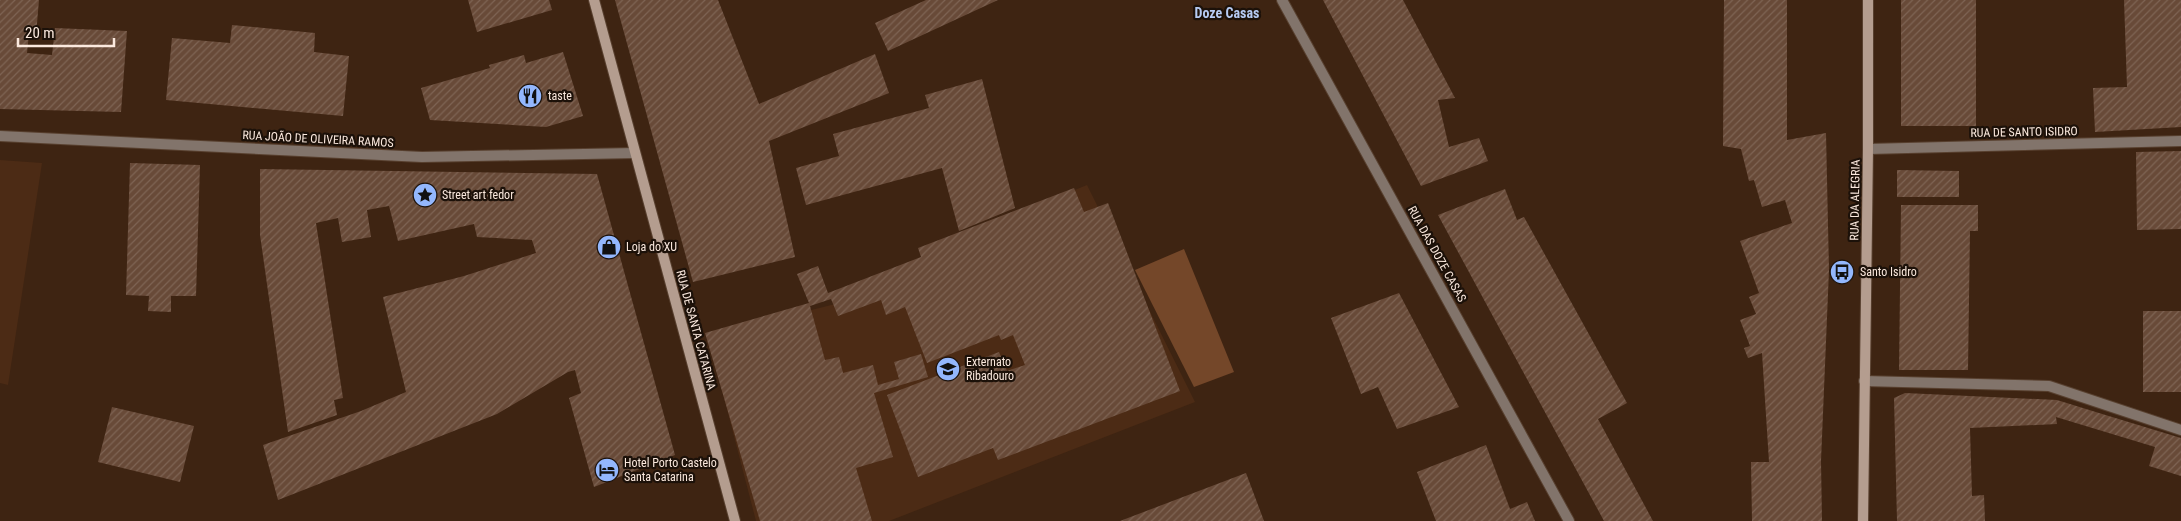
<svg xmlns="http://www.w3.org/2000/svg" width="2181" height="521" viewBox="0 0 2181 521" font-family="'Roboto Condensed',sans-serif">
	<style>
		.built { fill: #4c2b15 }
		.green { fill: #744729 }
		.building { fill: url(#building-hatch) }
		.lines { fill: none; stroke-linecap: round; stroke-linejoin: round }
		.street-casing { stroke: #58402f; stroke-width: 12 }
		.secondary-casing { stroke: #58402f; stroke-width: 12 }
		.street { stroke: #82746b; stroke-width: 10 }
		.secondary { stroke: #b49d8f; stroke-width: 10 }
		.labels { text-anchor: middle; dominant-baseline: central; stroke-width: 4.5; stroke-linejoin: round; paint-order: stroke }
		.poi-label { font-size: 12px; fill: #fbe9de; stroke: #1c1109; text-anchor: start }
		.street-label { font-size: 12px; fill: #fbe9de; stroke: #1c1109 }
		.neighbourhood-label { font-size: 14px; font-weight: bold; fill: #b6cbf3; stroke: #1c1109 }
	</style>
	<defs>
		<pattern id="building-hatch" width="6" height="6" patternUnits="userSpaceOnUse" patternTransform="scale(1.25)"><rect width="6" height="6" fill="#684a38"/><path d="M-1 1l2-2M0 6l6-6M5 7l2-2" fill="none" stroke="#7e6454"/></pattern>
	</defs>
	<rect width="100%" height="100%" fill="#3e2412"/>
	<g class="built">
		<polygon points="0,160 42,163 8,385 0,383"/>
		<polygon points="1087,185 1195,402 889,521 756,521 708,336 942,277 935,246"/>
	</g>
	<polygon class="green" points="1184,249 1234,372 1194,387 1135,270"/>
	<g class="building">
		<polygon points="0,0 39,0 36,35 29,34 27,53 52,55 55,28 127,31 121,112 0,109"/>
		<polygon points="468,0 549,0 552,10 477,32"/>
		<polygon points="615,0 718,0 759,104 875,54 889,93 769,141 795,257 693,282"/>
		<polygon points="926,0 998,0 888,51 875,23"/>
		<polygon points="1323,0 1403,0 1455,98 1438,100 1449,147 1479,138 1488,161 1421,186"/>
		<polygon points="1724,0 1787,0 1787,140 1826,133 1829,270 1821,461 1822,521 1752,521 1751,462 1769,462 1762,353 1748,358 1744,348 1750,346 1740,320 1756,314 1749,297 1759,293 1740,241 1792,223 1785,200 1762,207 1754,180 1749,181 1741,149 1723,146"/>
		<rect x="1901" y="0" width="75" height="126"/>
		<polygon points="2124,0 2181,0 2181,127 2095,132 2093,88 2127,87"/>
		<polygon points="232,25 315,33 314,52 349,56 343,116 166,100 172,38 230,43"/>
		<polygon points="563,52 583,116 546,127 430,120 421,88 490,68 489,65 524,55 526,63"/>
		<polygon points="982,79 1015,208 959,231 942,168 806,205 796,168 839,156 833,134 929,108 925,95"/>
		<polygon points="2181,151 2181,229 2137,230 2136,152"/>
		<polygon points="130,163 200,165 196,296 171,296 171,312 148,311 149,296 126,295"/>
		<polygon points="260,169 597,174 675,455 594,487 569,398 581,393 575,370 568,372 497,414 278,500 263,445 361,411 406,392 383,297 464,276 536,253 532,240 477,237 474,224 398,241 389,206 367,210 371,237 342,242 338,218 316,223 343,398 334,400 337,415 288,432 260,235"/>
		<polygon points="1897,170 1959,171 1959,197 1897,197"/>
		<polygon points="1074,188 1084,212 1108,203 1180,391 998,460 993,448 918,477 887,395 999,352 1007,371 1025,365 1013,335 1001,340 999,335 927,363 905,307 886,315 881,300 838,316 831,299 810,306 825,360 839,357 843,373 873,365 878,385 899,379 894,362 921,354 928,377 874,393 893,457 856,468 872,521 760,521 705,333 809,303 797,274 818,266 828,293 921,257 918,248"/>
		<polygon points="1505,189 1517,220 1524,217 1627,403 1598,419 1653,521 1604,521 1438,215"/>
		<polygon points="1901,205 1978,205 1978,231 1970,231 1968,370 1899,370"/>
		<polygon points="1399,293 1459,407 1397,429 1378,387 1361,394 1331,318"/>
		<rect x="2143" y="311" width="38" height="81"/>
		<polygon points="1905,393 2057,400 2099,413 2181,438 2181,476 2149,466 2155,447 2056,417 2057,424 1970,428 1972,496 1984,495 1985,521 1897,521 1894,398"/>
		<polygon points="112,407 194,426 180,482 98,462"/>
		<polygon points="1486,445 1510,509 1527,502 1535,521 1436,521 1417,472"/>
		<polygon points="1246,473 1264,521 1120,521"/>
	</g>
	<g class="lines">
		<g class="street-casing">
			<g id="street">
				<polyline points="1282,0 1569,521"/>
				<polyline points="0,136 422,157 635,153"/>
				<polyline points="1868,149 2181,141"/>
				<polyline points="1864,381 2049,386 2181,430"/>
			</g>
		</g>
		<g class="secondary-casing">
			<g id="secondary">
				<polyline points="594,0 735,521"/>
				<polyline points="1863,521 1868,149 1868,0"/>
			</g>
		</g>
		<use href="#street" class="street"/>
		<use href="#secondary" class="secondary"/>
	</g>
	<defs>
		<g id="restaurant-disc" transform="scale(1.25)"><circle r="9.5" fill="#93b7fd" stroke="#1c1109"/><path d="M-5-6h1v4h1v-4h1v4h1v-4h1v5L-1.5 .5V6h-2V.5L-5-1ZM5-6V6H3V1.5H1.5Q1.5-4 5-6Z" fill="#111"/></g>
		<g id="sight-disc" transform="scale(1.25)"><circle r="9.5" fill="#93b7fd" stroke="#1c1109"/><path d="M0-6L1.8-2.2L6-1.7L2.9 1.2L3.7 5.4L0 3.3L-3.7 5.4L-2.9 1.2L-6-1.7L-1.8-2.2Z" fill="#111"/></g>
		<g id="shop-disc" transform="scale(1.25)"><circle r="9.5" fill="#93b7fd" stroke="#1c1109"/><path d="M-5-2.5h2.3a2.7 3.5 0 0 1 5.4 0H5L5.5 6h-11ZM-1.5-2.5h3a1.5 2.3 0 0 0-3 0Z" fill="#111"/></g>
		<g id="bus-disc" transform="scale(1.25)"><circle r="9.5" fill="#93b7fd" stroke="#1c1109"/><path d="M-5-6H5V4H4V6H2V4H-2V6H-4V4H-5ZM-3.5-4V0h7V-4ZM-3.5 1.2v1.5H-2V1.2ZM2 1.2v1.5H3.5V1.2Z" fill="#111"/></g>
		<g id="school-disc" transform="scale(1.25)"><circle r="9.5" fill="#93b7fd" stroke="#1c1109"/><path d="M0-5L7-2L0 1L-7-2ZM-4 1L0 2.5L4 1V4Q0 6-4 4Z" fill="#111"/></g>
		<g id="hotel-disc" transform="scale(1.25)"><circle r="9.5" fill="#93b7fd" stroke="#1c1109"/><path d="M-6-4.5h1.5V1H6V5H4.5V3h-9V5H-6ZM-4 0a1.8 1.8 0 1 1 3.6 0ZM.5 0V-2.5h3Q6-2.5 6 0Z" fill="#111"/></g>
	</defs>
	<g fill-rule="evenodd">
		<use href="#restaurant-disc" x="530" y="96"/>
		<use href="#sight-disc" x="425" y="195"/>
		<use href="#shop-disc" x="609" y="247"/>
		<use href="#bus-disc" x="1842" y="272"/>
		<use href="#school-disc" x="948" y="369"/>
		<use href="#hotel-disc" x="607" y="470"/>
	</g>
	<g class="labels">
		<g class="poi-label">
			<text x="548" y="96">taste</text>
			<text x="442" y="195">Street art fedor</text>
			<text x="626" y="247">Loja do XU</text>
			<text x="1860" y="272">Santo Isidro</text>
			<text x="966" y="362">Externato<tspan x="966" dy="14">Ribadouro</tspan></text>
			<text x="624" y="463">Hotel Porto Castelo<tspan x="624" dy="14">Santa Catarina</tspan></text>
		</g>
		<g class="street-label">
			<text transform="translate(2024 132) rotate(-1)">RUA DE SANTO ISIDRO</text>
			<text transform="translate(318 139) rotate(3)">RUA JOÃO DE OLIVEIRA RAMOS</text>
			<text transform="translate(1855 200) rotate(-89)">RUA DA ALEGRIA</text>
			<text transform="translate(1437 254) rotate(61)">RUA DAS DOZE CASAS</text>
			<text transform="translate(696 330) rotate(75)">RUA DE SANTA CATARINA</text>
		</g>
		<g class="neighbourhood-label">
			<text x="1227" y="13">Doze Casas</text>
		</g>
	</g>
	<path d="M18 38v8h96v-8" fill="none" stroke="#fbe9de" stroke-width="2.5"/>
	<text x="25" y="38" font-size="15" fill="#fbe9de" stroke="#1c1109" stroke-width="4" paint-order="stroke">20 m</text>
</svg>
